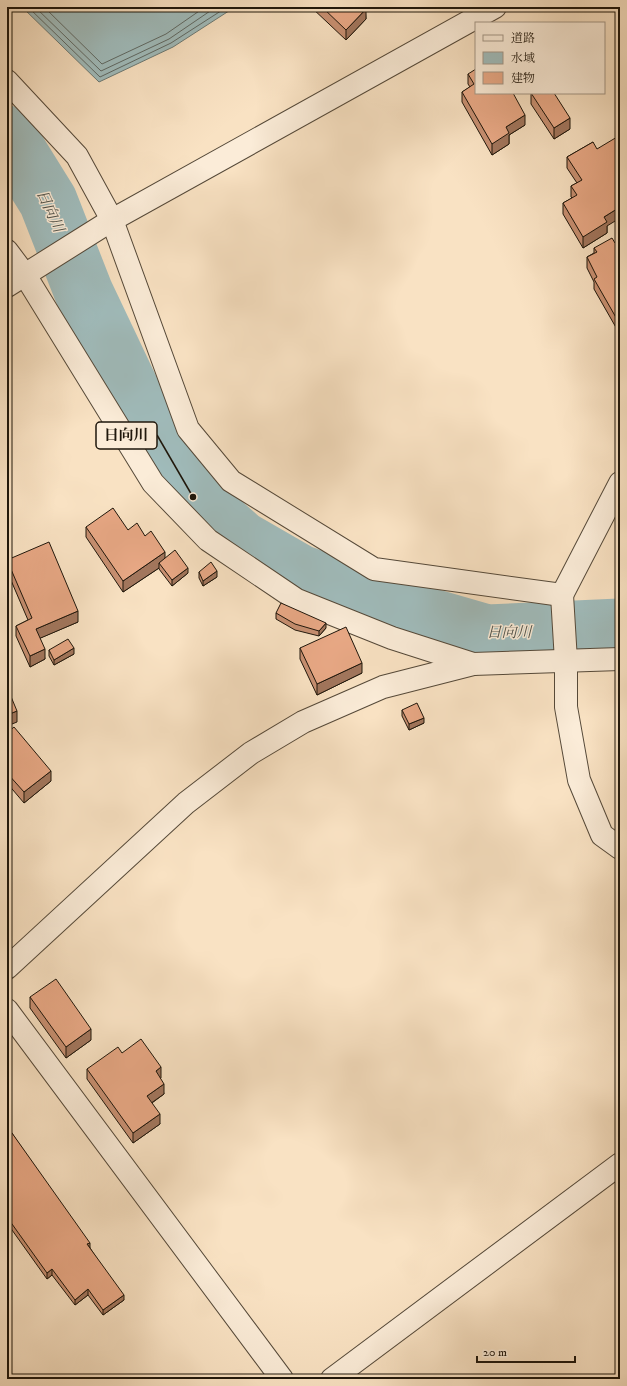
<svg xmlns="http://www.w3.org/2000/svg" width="627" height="1386" viewBox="0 0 627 1386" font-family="'IM FELL DW Pica','Noto Serif JP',serif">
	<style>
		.water { fill: #a0bcbc; stroke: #6c7a75 }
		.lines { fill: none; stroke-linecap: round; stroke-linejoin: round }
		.shore { stroke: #5f6964; stroke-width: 1 }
		.river { stroke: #a0bcbc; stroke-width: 59 }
		.minor-casing { stroke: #554939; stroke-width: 24 }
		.tertiary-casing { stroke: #554939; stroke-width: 24 }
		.minor { stroke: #fbecd8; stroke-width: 22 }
		.tertiary { stroke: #fbecd8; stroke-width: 22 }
		.wall { fill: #c89072; stroke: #1e160b }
		.shaded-wall { fill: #a2765d; stroke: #1e160b }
		.building { fill: #e8a885; stroke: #1e160b }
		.labels { text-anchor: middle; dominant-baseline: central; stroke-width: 3; stroke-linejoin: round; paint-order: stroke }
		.water-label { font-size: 15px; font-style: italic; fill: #4c5049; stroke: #fbecd8 }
		.leader { fill: none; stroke: #1e160b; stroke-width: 1.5 }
		.callout-dot { fill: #1e160b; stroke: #fbecd8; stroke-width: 1.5 }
		.callout { fill: #fbecd8; stroke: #1e160b; stroke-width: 1.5 }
		.callout-label { font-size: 15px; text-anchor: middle; font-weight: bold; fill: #1e160b }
	</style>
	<rect width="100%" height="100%" fill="#f9e2c3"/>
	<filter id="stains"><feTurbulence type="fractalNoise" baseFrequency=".005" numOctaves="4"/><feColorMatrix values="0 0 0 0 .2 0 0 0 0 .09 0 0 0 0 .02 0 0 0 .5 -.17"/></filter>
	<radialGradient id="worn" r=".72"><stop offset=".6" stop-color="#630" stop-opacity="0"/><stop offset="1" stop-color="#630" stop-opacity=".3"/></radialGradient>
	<polygon class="water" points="22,7 235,7 173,47 99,82"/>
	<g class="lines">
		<g class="shore">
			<polyline points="28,7 100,77 171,43 227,7"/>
			<polyline points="35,7 101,71 169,39 216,7"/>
			<polyline points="44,7 102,64 166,34 205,7"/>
		</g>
		<polyline class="river" points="7,135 48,201 84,293 151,434 193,497 241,540 300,574 380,603 487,634 620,628"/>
		<g class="minor-casing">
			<g id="minor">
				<polyline points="7,81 77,156 112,220 188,429 231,481 374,569 562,595 620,483"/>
				<polyline points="7,251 25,275 153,483 208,540 297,600 392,638 473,664"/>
				<polyline points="562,595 566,661 566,707 579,780 602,835 620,848"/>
				<polyline points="7,1010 282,1379"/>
				<polyline points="332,1379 620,1164"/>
			</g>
		</g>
		<g class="tertiary-casing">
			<g id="tertiary">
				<polyline points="7,286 112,220 495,7"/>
				<polyline points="7,968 186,803 251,753 303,722 383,687 473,664 620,659"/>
			</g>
		</g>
		<use href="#minor" class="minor"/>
		<use href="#tertiary" class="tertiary"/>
	</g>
	<g class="wall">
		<polygon points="311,7 365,7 366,19 346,40"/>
		<polygon points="468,74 525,125 509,135 509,144 492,155 462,102 462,92 470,87 468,84"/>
		<polygon points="531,93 570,129 554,139 531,104"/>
		<polygon points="593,142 607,226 607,233 583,248 563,214 563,203 572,198 571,197 571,186 577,183 567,168 567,157"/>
		<polygon points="620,240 618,331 594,289 594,282 587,268 587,257 594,253 594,248 615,243"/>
		<polygon points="86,527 128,530 145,536 165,558 188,573 172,586 159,569 159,568 123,592 86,537"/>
		<polygon points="7,560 78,622 40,638 45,659 30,667 16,636 16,626 28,620 7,571"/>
		<polygon points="199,572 217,577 203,586 199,578"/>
		<polygon points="276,613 326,628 319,636 295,630 276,619"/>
		<polygon points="300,648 362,673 317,695 300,659"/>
		<polygon points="49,650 74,654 54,665 49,656"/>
		<polygon points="402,710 424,723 409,730 402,716"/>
		<polygon points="7,733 51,781 24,803 7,783"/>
		<polygon points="30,997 91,1040 66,1058 30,1008"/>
		<polygon points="122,1053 161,1078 160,1078 164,1094 152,1103 160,1124 133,1143 87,1079 87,1069"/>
		<polygon points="7,1126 90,1248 124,1300 103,1315 88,1295 75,1305 52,1275 47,1279 7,1223"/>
	</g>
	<g class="shaded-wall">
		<polygon points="366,9 366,19 346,40 346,30"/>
		<polygon points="525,115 525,125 509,135 509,144 492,155 492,144 506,127"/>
		<polygon points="570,118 570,129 554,139 554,128"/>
		<polygon points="620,207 620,218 607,226 607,233 583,248 583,237 604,217"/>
		<polygon points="620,320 620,330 618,331 618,321"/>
		<polygon points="165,552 165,563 159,563 159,568 123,592 123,581"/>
		<polygon points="188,568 188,573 172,586 172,580"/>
		<polygon points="217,571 217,577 203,586 203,581"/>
		<polygon points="78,611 78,622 36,640 36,629"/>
		<polygon points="326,623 326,628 319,636 319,631"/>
		<polygon points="74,648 74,654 54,665 54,660"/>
		<polygon points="45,649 45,659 30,667 30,656"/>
		<polygon points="362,663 362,673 317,695 317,684"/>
		<polygon points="17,711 17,722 7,726 7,715"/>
		<polygon points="424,718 424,723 409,730 409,724"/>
		<polygon points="51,771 51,781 24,803 24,792"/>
		<polygon points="91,1029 91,1040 66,1058 66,1047"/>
		<polygon points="161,1067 161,1078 156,1082 156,1071"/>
		<polygon points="164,1084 164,1094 147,1106 147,1096"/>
		<polygon points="160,1114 160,1124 133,1143 133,1133"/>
		<polygon points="90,1243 90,1248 87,1244"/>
		<polygon points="52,1269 52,1275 47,1279 47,1273"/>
		<polygon points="88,1289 88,1295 75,1305 75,1300"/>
		<polygon points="124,1295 124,1300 103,1315 103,1310"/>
	</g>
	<g class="building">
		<polygon points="322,7 365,7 366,9 346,30"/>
		<polygon points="476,69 476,93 513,93 525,115 506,127 509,133 492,144 462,92 474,84 468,74"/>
		<polygon points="531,93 554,93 570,118 554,128"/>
		<polygon points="617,137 620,141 620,207 604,217 607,222 583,237 563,203 577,195 571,186 582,180 567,157 593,142 597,149"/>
		<polygon points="612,238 615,243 620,240 620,320 618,321 594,279 597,277 587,257 597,252 594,248"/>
		<polygon points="113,508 128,530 137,523 145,536 151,531 165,552 123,581 86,527"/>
		<polygon points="49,542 78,611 36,629 45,649 30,656 16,626 32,618 7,560"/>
		<polygon points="175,550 188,568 172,580 159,563"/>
		<polygon points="211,562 217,571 203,581 199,572"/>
		<polygon points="281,603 326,623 319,631 295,624 276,613"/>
		<polygon points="346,627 362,663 317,684 300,648"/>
		<polygon points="68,639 74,648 54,660 49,650"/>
		<polygon points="7,687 17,711 7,715"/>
		<polygon points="417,703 424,718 409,724 402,710"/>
		<polygon points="14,727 51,771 24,792 7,773 7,733"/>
		<polygon points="56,979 91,1029 66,1047 30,997"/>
		<polygon points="141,1039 161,1067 156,1071 164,1084 147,1096 160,1114 133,1133 87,1069 118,1047 122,1053"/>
		<polygon points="7,1126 90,1243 87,1244 124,1295 103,1310 88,1289 75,1300 52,1269 47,1273 7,1217"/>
	</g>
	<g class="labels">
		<g class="water-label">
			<text transform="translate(50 211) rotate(65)">日向川</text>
			<text x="509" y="632">日向川</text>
		</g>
	</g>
	<path class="leader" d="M193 497L157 435"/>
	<circle class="callout-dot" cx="193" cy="497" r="4"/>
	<rect class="callout" x="96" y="422" width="61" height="27" rx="4"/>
	<g class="callout-label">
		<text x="126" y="440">日向川</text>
	</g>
	<rect width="627" height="1386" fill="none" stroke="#f9e2c3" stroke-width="24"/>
	<rect x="8" y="8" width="611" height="1370" fill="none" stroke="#1e160b" stroke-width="2"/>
	<rect x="12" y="12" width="603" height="1362" fill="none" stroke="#1e160b"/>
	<rect x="475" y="22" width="130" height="72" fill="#fbecd8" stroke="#a39686"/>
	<rect x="483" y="35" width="20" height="6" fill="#fbecd8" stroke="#a39686"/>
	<text x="511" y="42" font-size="12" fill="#1e160b">道路</text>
	<rect x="483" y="52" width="20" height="12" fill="#a0bcbc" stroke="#a39686"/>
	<text x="511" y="62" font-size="12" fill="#1e160b">水域</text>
	<rect x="483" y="72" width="20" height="12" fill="#e8a885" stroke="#a39686"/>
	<text x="511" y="82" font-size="12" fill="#1e160b">建物</text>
	<path d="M477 1356v6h98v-6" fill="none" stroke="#1e160b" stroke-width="2"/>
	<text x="483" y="1356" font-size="12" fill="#1e160b" stroke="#fbecd8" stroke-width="3" paint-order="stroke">20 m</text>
	<rect width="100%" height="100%" filter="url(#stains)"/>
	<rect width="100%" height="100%" fill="url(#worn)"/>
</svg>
